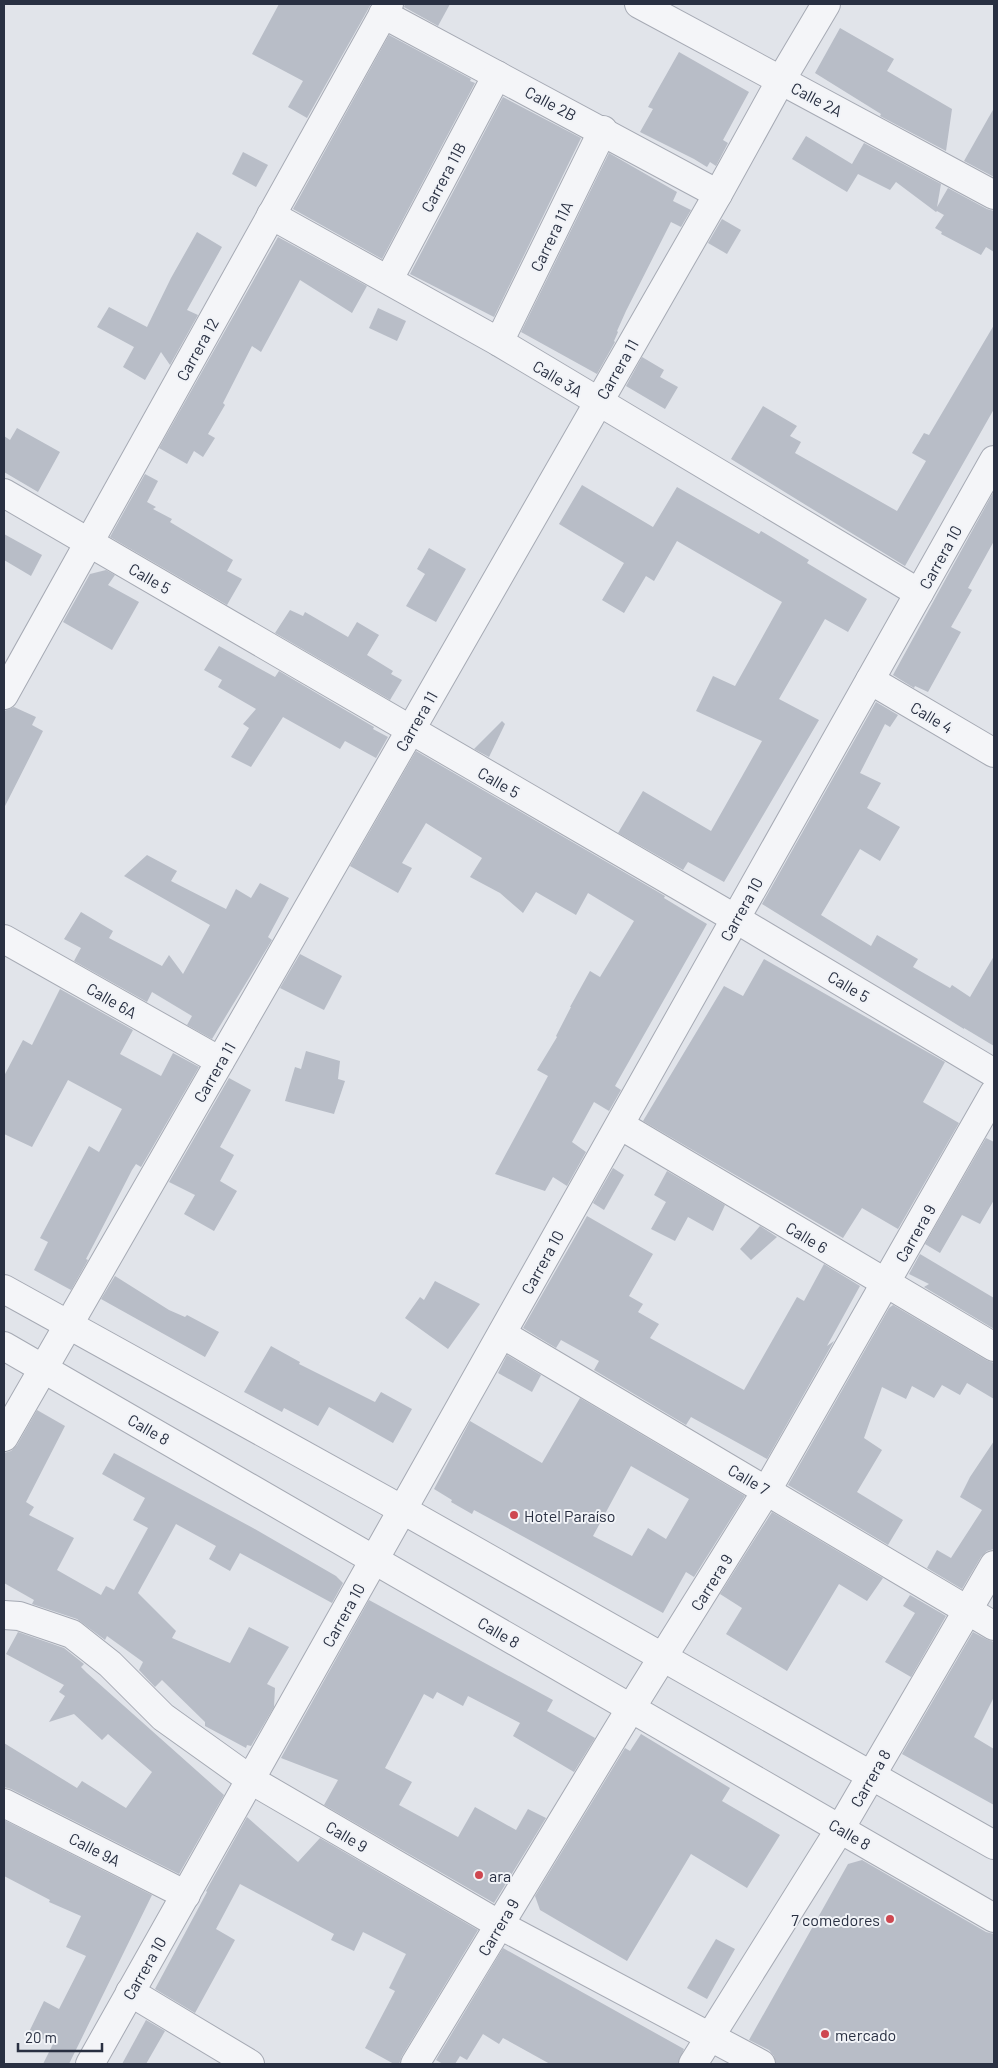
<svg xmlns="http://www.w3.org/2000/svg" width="998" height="2068" viewBox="0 0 998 2068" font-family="Barlow,sans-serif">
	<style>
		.building { fill: #b8bdc7; fill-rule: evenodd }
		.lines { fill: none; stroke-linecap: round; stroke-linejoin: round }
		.minor-casing { stroke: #a6aab4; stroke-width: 30 }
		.minor { stroke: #f4f5f8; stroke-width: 28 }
		.poi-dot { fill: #ce4750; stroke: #f1f3f7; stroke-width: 2 }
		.labels { text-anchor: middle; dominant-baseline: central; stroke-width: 4; stroke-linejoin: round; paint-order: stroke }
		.street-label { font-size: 16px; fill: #293042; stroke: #f1f3f7 }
		.poi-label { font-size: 16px; fill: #293042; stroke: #f1f3f7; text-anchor: start }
	</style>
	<rect width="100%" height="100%" fill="#e1e4ea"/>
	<g class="building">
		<polygon points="279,4 371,4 307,118 288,107 303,81 252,54"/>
		<polygon points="405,4 450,4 438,26 404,7"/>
		<polygon points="840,28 894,59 887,71 952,109 946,151 880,116 881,114 815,73"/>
		<polygon points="389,35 471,79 470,81 475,83 382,259 293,209"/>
		<polygon points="679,52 749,92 723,140 728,143 716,166 710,162 707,167 694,159 640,132 653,109 648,107"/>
		<polygon points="503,97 581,138 494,317 410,274"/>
		<polygon points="994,108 994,177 964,161"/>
		<polygon points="806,136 852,164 864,143 941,184 937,207 948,188 987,209 994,211 994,252 986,247 981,255 941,234 942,232 935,228 944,215 937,211 936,212 896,182 890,190 858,174 847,192 792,159"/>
		<polygon points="243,152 268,165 256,187 232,174"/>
		<polygon points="609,153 677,192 673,201 691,210 681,227 671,222 626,311 617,331 618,332 614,341 615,342 597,374 521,332"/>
		<polygon points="722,219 741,230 727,254 708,243"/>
		<polygon points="197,232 222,247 187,310 198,315 170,365 161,352 145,380 123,367 134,347 97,327 109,307 147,327 171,278"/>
		<polygon points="278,237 367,286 352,313 300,280 261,352 252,346 223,403 225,405 208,434 215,438 203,457 194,451 187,464 159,448"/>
		<polygon points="378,308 406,321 397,341 369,328"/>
		<polygon points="994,325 994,409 905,566 731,459 763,406 797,426 790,436 801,442 795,453 897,511 926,461 912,453 924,433 929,435"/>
		<polygon points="642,357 664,370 660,377 678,387 665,409 626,386"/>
		<polygon points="17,428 60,452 38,492 4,472 4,436 10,440"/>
		<polygon points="145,474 158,481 147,502 156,507 153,509 172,519 170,522 233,560 227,571 242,579 227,605 110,537"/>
		<polygon points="582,485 653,527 677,487 759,534 761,531 809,560 807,563 867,599 848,632 825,619 779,699 819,720 724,882 688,862 683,870 618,833 643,791 711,831 762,741 696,711 713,676 735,686 782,602 677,541 654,581 646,576 624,613 602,600 624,563 559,524"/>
		<polygon points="994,491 994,541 968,588 972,590 951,627 961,632 928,692 915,686 914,688 893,675"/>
		<polygon points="4,534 42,555 31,576 4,560"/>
		<polygon points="429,548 466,569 436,622 406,606 425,574 417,569"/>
		<polygon points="106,570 115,575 108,585 139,602 112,650 63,622 90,574"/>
		<polygon points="290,610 303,616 305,612 348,637 357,622 379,635 367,655 393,671 391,674 402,680 390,700 275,633"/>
		<polygon points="219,646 275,677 279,671 374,727 373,729 388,737 376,758 345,741 340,749 283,717 251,767 231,757 249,728 243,724 256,709 218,687 222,680 204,670"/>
		<polygon points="876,702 898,715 890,727 885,724 860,773 881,783 867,808 900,827 880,861 860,849 821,915 871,946 877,935 918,959 913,967 950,988 952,985 970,997 994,956 994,1046 964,1028 964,1029 762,904"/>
		<polygon points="14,707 36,717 32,725 43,731 4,808 4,711"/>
		<polygon points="502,721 505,724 489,757 474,749"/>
		<polygon points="416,751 665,896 664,898 707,924 615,1086 621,1090 609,1111 594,1102 572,1142 586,1152 567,1186 553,1177 545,1191 495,1174 548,1076 537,1070 557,1037 556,1036 571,1007 570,1007 590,971 600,977 634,921 588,893 576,915 536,892 523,913 500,893 470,877 482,858 426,823 402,863 412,868 398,893 350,866"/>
		<polygon points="147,855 177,871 171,881 226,909 236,889 251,898 260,883 289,898 268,937 272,940 212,1039 187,1025 192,1016 152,992 147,1002 74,961 81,948 64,939 81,912 113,931 109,938 162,966 169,955 183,974 210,925 124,876"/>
		<polygon points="300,954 342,976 324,1010 280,988"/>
		<polygon points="764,959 945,1062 923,1102 959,1123 898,1229 862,1208 843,1238 643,1121 724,986 743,996"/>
		<polygon points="60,989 133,1030 120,1054 161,1076 173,1053 199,1067 141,1167 136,1164 132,1170 97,1238 86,1259 88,1260 71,1290 34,1270 48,1242 40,1238 89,1146 99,1152 122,1109 68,1080 32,1147 4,1134 4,1076 23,1040 32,1045"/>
		<polygon points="306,1051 340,1061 338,1079 345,1081 334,1114 285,1101 295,1067 301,1069"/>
		<polygon points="229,1078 251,1090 220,1147 234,1155 220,1181 237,1191 214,1231 184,1214 195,1195 169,1182"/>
		<polygon points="986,1138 994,1142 994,1200 980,1224 962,1215 940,1253 925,1244"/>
		<polygon points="613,1168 624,1175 604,1210 593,1203"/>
		<polygon points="667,1171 725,1205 713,1231 688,1217 675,1241 651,1229 666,1202 654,1195"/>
		<polygon points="587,1216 653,1254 629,1296 643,1304 638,1312 659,1324 650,1338 744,1390 797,1297 804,1301 824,1264 860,1286 827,1346 834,1341 767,1459 691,1417 686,1425 594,1370 599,1361 561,1340 556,1348 523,1328"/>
		<polygon points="760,1226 777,1237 751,1260 740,1249"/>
		<polygon points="920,1254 994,1298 994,1329 924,1287 929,1284 909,1274"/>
		<polygon points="115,1276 169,1310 185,1317 187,1315 219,1332 205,1357 101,1299"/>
		<polygon points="435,1281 480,1304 448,1349 405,1318 420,1297 424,1300"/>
		<polygon points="893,1305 986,1360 994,1363 994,1399 967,1383 960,1395 942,1385 934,1398 912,1386 906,1399 882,1387 864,1438 882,1450 857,1492 903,1520 888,1545 788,1485 889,1308"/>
		<polygon points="271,1346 300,1362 299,1364 375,1402 381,1392 412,1409 393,1443 329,1407 318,1426 284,1408 282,1412 244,1392"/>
		<polygon points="507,1355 541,1375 532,1392 498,1373"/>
		<path d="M580,1398L745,1496L694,1577L686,1572L663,1613L504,1526L474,1510L472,1514L451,1502L452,1500L434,1489L470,1421L542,1463ZM631,1466L689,1499L666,1539L648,1528L632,1556L593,1536Z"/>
		<polygon points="37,1410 65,1426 26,1502 34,1507 29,1515 74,1538 57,1570 101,1595 106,1586 114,1590 148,1528 133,1520 145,1498 102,1474 114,1453 253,1528 336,1576 343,1583 332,1603 240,1553 230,1571 209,1559 216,1546 176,1524 138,1593 176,1631 172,1638 230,1663 249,1627 289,1647 267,1684 275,1688 274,1707 251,1746 247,1745 246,1748 205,1726 205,1722 162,1680 155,1687 139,1670 143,1662 107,1636 105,1640 77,1619 32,1604 34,1600 4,1583 4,1453 11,1451 17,1445"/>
		<polygon points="994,1441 994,1549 987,1551 981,1557 962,1589 927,1568 937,1550 951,1558 982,1510 960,1497 970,1477"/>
		<polygon points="772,1512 883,1578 867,1601 839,1584 787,1671 726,1634 742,1608 720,1594"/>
		<polygon points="910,1595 946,1616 911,1677 885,1662 915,1613 903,1606"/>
		<polygon points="369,1600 553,1700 547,1711 595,1738 574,1772 513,1736 520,1723 468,1696 463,1706 437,1692 433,1699 424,1694 385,1768 412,1782 399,1805 458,1837 475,1807 516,1830 528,1809 546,1818 494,1903 324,1805 338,1780 281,1758"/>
		<polygon points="18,1632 64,1648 84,1664 81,1667 87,1673 224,1795 179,1874 11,1789 4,1787 4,1743 77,1788 82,1781 126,1808 152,1772 108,1734 102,1740 74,1714 49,1722 65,1696 59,1692 64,1685 6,1654"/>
		<polygon points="973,1632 986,1639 994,1642 994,1697 974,1737 994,1749 994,1805 902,1754"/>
		<polygon points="641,1734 730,1788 722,1801 780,1835 747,1888 691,1854 627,1961 540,1910 535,1896 625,1748 630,1751"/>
		<polygon points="247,1817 298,1862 320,1838 478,1930 402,2056 399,2064 394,2064 365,2048 395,1991 389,1988 406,1954 363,1932 354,1951 331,1940 334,1934 240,1884 216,1929 235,1940 195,2013 155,1989 207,1892 206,1891"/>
		<polygon points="4,1820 152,1895 69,2064 43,2064 53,2044 29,2032 44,2001 59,2009 86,1956 66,1947 81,1916 49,1902 50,1900 4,1876"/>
		<polygon points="862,1860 986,1932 994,1934 994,2064 776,2064 774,2056 769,2050 749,2040 848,1864"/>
		<polygon points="716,1939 735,1949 707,1999 687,1988"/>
		<polygon points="503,1948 684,2049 678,2064 550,2064 503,2038 499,2044 483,2034 467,2060 460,2056 455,2064 443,2064 436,2060"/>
		<polygon points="146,2020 165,2031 146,2064 122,2064"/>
	</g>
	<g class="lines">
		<g class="minor-casing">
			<g id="minor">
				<polyline points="639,4 994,195"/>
				<polyline points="383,14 718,194"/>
				<polyline points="271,215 499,342 919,593"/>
				<polyline points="389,279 497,75"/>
				<polyline points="499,342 603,130"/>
				<polyline points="4,493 736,919 994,1073"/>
				<polyline points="870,680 994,753"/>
				<polyline points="4,695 389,4"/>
				<polyline points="4,939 220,1061"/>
				<polyline points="620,1125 994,1347"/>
				<polyline points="4,1289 403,1510 994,1845"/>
				<polyline points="502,1334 994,1626"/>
				<polyline points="4,1346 994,1918"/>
				<polyline points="4,1437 410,731 718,194 781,80 826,4"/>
				<polyline points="4,1615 19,1616 72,1634 110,1664 163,1717 251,1780 500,1925 761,2064"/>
				<polyline points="4,1803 186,1895"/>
				<polyline points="130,1992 250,2064"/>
				<polyline points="90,2064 994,460"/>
				<polyline points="415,2064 631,1708 767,1490 994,1093"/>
				<polyline points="693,2064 840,1829 994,1565"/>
			</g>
		</g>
		<use href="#minor" class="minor"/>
	</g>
	<g class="poi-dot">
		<circle cx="514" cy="1515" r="5"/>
		<circle cx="479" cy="1875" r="5"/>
		<circle cx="890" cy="1919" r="5"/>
		<circle cx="825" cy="2034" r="5"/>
	</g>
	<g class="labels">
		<g class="street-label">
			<text transform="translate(817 99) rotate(28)">Calle 2A</text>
			<text transform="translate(551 103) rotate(28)">Calle 2B</text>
			<text transform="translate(443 177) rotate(-62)">Carrera 11B</text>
			<text transform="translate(551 236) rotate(-64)">Carrera 11A</text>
			<text transform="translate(197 349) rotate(-61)">Carrera 12</text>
			<text transform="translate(617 369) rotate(-60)">Carrera 11</text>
			<text transform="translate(558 378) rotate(31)">Calle 3A</text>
			<text transform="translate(940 557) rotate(-61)">Carrera 10</text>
			<text transform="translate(150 578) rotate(30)">Calle 5</text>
			<text transform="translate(932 717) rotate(31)">Calle 4</text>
			<text transform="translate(416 721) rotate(-60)">Carrera 11</text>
			<text transform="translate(499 782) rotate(30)">Calle 5</text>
			<text transform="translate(741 909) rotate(-61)">Carrera 10</text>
			<text transform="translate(849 986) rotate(31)">Calle 5</text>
			<text transform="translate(112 1000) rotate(30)">Calle 6A</text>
			<text transform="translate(214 1072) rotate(-60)">Carrera 11</text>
			<text transform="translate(915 1233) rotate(-60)">Carrera 9</text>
			<text transform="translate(807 1237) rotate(31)">Calle 6</text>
			<text transform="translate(542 1262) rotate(-61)">Carrera 10</text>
			<text transform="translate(149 1429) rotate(30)">Calle 8</text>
			<text transform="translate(749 1479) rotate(31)">Calle 7</text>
			<text transform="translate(711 1582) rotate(-58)">Carrera 9</text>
			<text transform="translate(343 1615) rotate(-61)">Carrera 10</text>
			<text transform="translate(499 1632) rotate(30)">Calle 8</text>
			<text transform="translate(870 1778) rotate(-60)">Carrera 8</text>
			<text transform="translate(850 1834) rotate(30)">Calle 8</text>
			<text transform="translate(347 1836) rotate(30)">Calle 9</text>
			<text transform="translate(95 1849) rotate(27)">Calle 9A</text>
			<text transform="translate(498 1927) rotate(-59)">Carrera 9</text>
			<text transform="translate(144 1968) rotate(-60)">Carrera 10</text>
		</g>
		<g class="poi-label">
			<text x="524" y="1515">Hotel Paraíso</text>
			<text x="489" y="1875">ara</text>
			<text x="880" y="1919" text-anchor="end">7 comedores</text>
			<text x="835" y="2034">mercado</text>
		</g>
	</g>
	<rect width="998" height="2068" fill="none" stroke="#293042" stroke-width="10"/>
	<path d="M18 2043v8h84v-8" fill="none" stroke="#293042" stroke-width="2.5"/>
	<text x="25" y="2043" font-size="15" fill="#293042" stroke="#f1f3f7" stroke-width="4" paint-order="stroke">20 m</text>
</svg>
